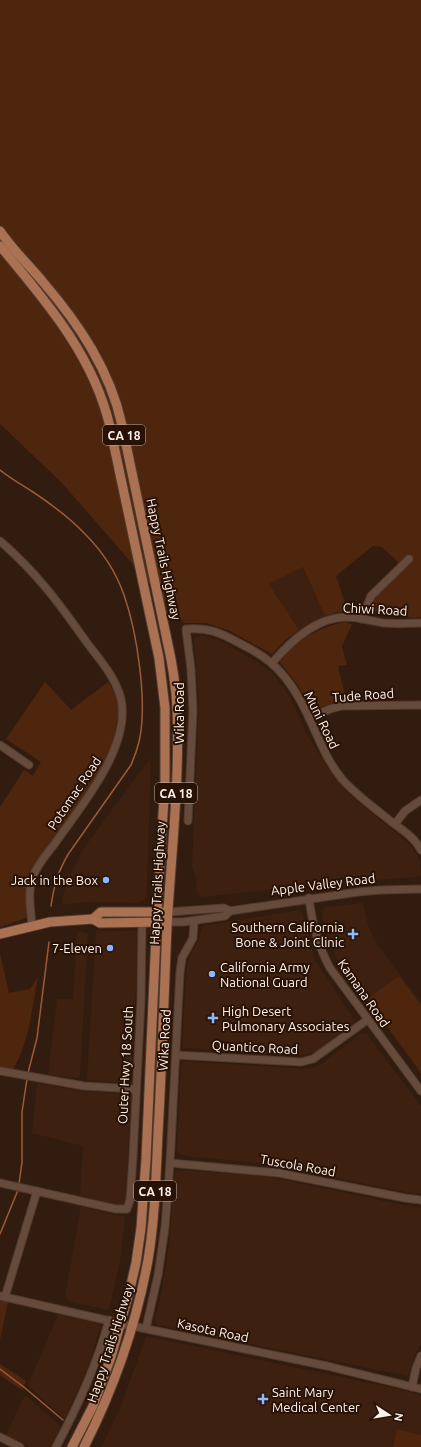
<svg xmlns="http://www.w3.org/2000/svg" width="421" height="1447" viewBox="0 0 421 1447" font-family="Ubuntu,sans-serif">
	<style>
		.built { fill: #3d200f }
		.green { fill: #4e260d }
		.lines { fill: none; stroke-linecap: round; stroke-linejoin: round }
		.stream { stroke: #9c5b37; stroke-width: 1.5 }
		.minor-casing { stroke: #4f3a2e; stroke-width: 9 }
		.major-casing { stroke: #4f3a2e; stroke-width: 11 }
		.minor { stroke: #664a3c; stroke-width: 7 }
		.major { stroke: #aa7152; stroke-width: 9 }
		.poi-dot { fill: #8db9fc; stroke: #281206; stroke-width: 1.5 }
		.labels { text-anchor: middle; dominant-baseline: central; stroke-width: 4; stroke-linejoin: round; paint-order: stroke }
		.shield { fill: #281206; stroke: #beaea6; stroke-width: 1 }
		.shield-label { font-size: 12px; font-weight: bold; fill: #fef1ea }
		.street-label { font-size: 13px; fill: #fef1ea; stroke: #281206 }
		.poi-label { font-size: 13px; fill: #fef1ea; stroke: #281206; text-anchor: end }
	</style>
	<rect width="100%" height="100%" fill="#321c0f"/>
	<g class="built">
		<polygon points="303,567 325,616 299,630 269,584"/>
		<polygon points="199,636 206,636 218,639 262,665 274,675 290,697 308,736 333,775 350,795 411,845 420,862 421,876 415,877 314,885 201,897 197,893 196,879 192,866 199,700 194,641 195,637"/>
		<polygon points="151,757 147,886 146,897 143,901 137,903 87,902 62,905 63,897 67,881 84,848"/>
		<polygon points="363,903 368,925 375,941 421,1003 421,1074 337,959 325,930 322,913 325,907"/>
		<polygon points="299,910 303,915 306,933 315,960 355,1021 318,1051 305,1055 183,1048 182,1044 187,967 189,958 198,941 203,926"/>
		<polygon points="96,931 136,931 139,935 131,1078 128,1082 126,1083 87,1080"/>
		<polygon points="77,932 84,932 88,934 80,1076 78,1078 48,1075 57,999 73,999"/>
		<polygon points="361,1033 367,1034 421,1106 421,1194 410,1193 268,1164 184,1156 177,1153 181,1065 184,1061 307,1069 320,1065"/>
		<polygon points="37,1083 81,1091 126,1094 131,1098 126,1201 123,1204 119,1205 80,1196 83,1146 32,1133"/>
		<polygon points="178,1170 266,1176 403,1205 421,1207 421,1344 415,1355 408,1376 157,1325 155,1320 162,1291 169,1243 175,1172"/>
		<polygon points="81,1206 125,1217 121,1256 109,1310 70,1302 65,1297"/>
		<polygon points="58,1314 98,1323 101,1325 89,1365 65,1419 28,1386"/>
		<polygon points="146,1336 394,1388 417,1394 421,1396 421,1435 397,1429 393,1447 101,1447 121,1406"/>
		<polygon points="25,1395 61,1426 51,1447 30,1447 6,1435"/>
	</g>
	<g class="green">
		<polygon points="0,0 421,0 421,617 414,618 370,612 374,597 399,574 397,561 382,547 373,546 336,576 348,612 337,612 325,616 303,567 269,584 299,630 284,641 272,654 230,631 206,623 184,623 62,483 0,424"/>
		<path d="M344,622L352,624L342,646L347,665L338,666L346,700L330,704L312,710L297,684L280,662C295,641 319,627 344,622Z"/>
		<polygon points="45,682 71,710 108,682 115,693 118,703 118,715 113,743 101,774 37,863 26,918 0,927 0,807 24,770 33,776 41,762 6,739"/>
		<path d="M0,953L9,993L30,989L38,977C32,1006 29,1047 11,1072L0,1069Z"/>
		<polygon points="399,976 421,1005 421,1072 367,999"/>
		<polygon points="0,1300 8,1302 0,1340"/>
		<polygon points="0,1364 26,1381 22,1390 0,1375"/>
		<polygon points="397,1429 421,1435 421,1447 393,1447"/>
	</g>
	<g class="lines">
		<g class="stream">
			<path d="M0,470C10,478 22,485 33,492C51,504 70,518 85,534C102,551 116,572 124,595C137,632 148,703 139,742C137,750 134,758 131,765L69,853C58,871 54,885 51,906"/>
			<polyline points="28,1073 37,1038 49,942"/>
			<polyline points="19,1184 22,1162 22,1112 27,1079"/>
			<polyline points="0,1234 18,1190"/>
			<polyline points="0,1369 25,1388 63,1420"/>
		</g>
		<g class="minor-casing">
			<g id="minor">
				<path d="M0,541C35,571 59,603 85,640C98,658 116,677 121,699C131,747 82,805 56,842C48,853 37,864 33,877C27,893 31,910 32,926"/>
				<polyline points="362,619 371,596 409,559"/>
				<path d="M272,663C290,642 315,618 345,617C358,617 371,621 384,623C396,624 409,623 421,623"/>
				<polyline points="309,718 330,709 342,706 421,705"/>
				<polyline points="0,745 29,765"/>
				<path d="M188,821L193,710L191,669L186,629C209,627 221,633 241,644C251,649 262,655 271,663C288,677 300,698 309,718C319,739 327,761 342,779C357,796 376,809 393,823C404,831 415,838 421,850"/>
				<polyline points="395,824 405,811 421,800"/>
				<path d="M309,898C312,923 318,946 330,968L421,1091"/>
				<polyline points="168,912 224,908 230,911 358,892 381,890 421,889"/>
				<polyline points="168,922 183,922 225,916 230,911"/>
				<polyline points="176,1055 301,1062 313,1059 367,1020"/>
				<polyline points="0,1071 84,1086 135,1089"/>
				<polyline points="170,1163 279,1173 405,1198 421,1200"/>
				<polyline points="0,1183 116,1209 127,1209 130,1200 133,1157 141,1000 142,922"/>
				<polyline points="0,1296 132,1326 327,1366 421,1389"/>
				<polyline points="5,1297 37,1191"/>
				<polyline points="146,1328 158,1275 165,1227 170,1163 180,972 182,958 193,938 194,921"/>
				<polyline points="412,1387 416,1368 421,1356"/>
				<polyline points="0,1437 20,1447"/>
				<path d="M56,1447C78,1406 97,1365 109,1320"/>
			</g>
		</g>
		<g class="major-casing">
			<g id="major">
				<path d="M0,231C13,250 29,265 43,282C79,324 110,370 122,425L167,640C172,662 176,686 177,709C180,782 171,855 167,927C164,996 162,1065 158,1133C156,1175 155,1219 148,1260C136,1325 114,1388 84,1447"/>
				<path d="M0,246C45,300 94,356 110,427L159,658L165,708V782L157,912L146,1159L141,1228L136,1263L129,1293L111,1357L93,1406L72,1447"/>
				<polyline points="93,919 101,912 163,912"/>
				<polyline points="0,934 50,922 93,919 100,923 162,922"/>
			</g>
		</g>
		<use href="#minor" class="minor"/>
		<use href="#major" class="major"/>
	</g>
	<g class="poi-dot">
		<circle cx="106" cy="880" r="4"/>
		<path d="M351 928h4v4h4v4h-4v4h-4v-4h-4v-4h4z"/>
		<circle cx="110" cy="948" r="4"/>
		<circle cx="212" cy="974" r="4"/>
		<path d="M211 1012h4v4h4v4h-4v4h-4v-4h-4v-4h4z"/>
		<path d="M261 1393h4v4h4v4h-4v4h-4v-4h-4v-4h4z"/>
	</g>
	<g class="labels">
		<g class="shield">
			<rect x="103" y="425" width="42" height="20" rx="3"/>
			<rect x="155" y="783" width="42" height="20" rx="3"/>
			<rect x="134" y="1181" width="42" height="20" rx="3"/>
		</g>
		<g class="shield-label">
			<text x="124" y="435">CA 18</text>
			<text x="176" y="793">CA 18</text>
			<text x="155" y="1191">CA 18</text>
		</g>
		<g class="street-label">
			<text transform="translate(164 559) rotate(78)">Happy Trails Highway</text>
			<text transform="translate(375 609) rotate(3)">Chiwi Road</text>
			<text transform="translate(363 695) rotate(-4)">Tude Road</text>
			<text transform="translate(179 713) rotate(-90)">Wika Road</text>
			<text transform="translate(322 720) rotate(64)">Muni Road</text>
			<text transform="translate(74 793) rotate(-56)">Potomac Road</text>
			<text transform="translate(157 883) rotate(-87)">Happy Trails Highway</text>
			<text transform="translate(323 884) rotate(-7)">Apple Valley Road</text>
			<text transform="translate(364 993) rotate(55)">Kamana Road</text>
			<text transform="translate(164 1040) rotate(-87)">Wika Road</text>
			<text transform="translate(255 1047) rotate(3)">Quantico Road</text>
			<text transform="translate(125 1065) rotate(-87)">Outer Hwy 18 South</text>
			<text transform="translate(298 1165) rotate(10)">Tuscola Road</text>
			<text transform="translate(213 1330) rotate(12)">Kasota Road</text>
			<text transform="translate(110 1343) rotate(-72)">Happy Trails Highway</text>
		</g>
		<g class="poi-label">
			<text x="98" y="880">Jack in the Box</text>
			<text x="344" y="927">Southern California<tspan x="344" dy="15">Bone &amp; Joint Clinic</tspan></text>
			<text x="102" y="948">7-Eleven</text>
			<text x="220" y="967" text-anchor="start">California Army<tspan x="220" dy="15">National Guard</tspan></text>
			<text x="222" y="1011" text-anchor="start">High Desert<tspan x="222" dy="15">Pulmonary Associates</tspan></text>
			<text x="272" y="1392" text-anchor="start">Saint Mary<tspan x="272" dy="15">Medical Center</tspan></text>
		</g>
	</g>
	<g transform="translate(389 1415) rotate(102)" stroke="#281206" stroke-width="3" paint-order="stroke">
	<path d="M0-3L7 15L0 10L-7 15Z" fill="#fef1ea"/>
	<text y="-6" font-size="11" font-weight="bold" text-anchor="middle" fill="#fef1ea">N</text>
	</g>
</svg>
